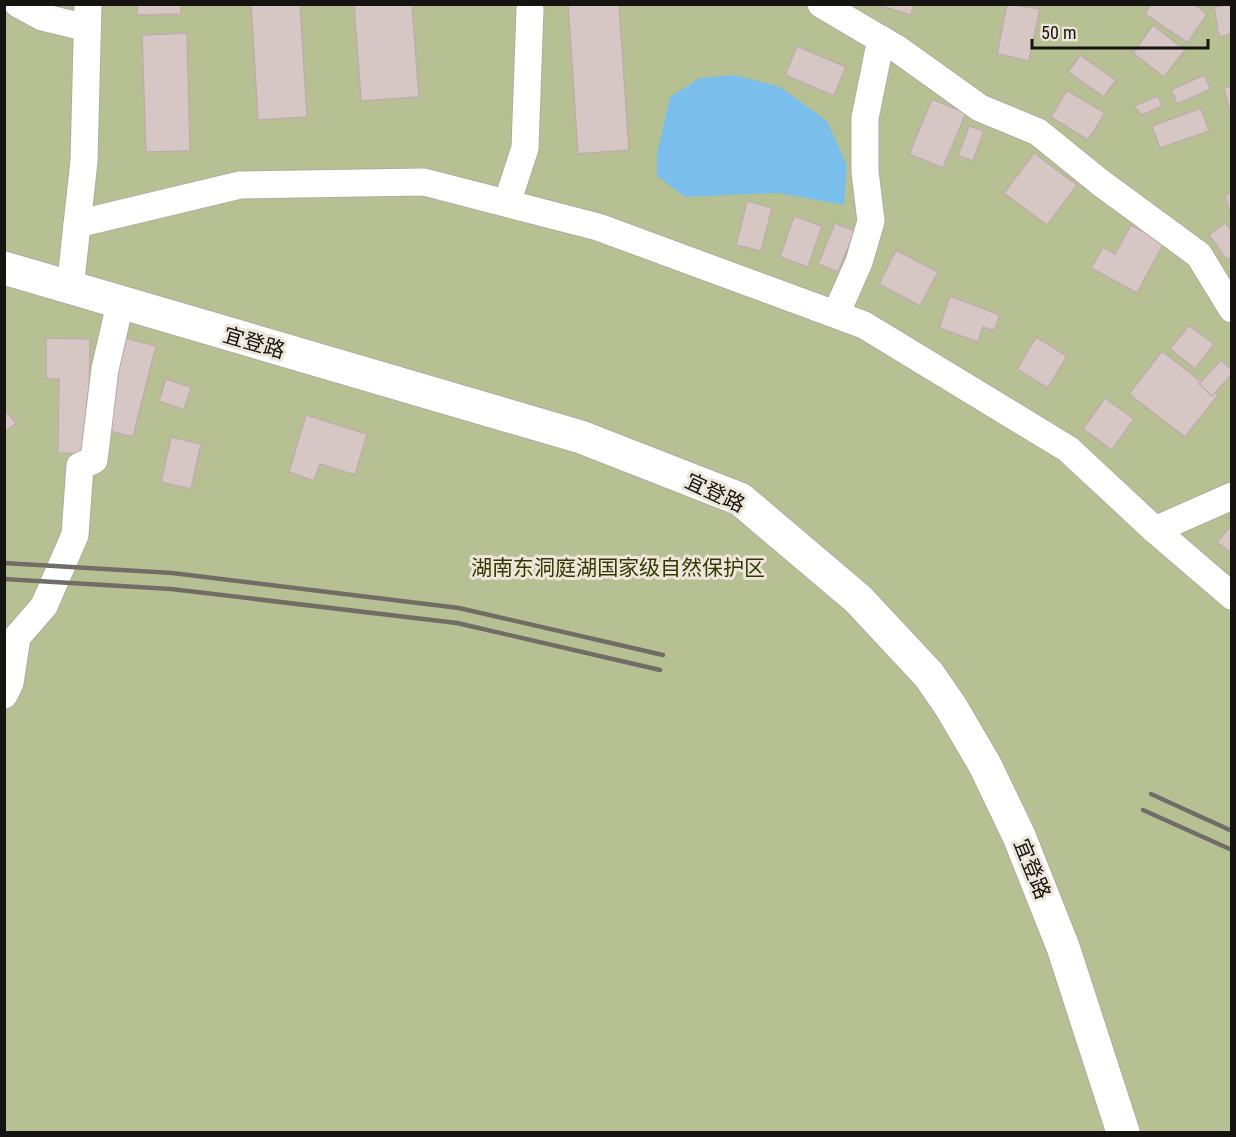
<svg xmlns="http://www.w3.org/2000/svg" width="1236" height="1137" viewBox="0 0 1236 1137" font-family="'Roboto Condensed','Noto Sans SC',sans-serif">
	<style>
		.green { fill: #b7c092 }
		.water { fill: #7abeeb }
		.building { fill: #d7c7c4; stroke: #beaeab; stroke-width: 1.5 }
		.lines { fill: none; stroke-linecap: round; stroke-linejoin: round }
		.street-casing { stroke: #b1ab9f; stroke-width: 29 }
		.secondary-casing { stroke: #b1ab9f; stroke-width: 35 }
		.street { stroke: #fff; stroke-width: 27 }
		.secondary { stroke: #fff; stroke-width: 33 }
		.rail { stroke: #716c65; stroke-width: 4.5 }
		.labels { text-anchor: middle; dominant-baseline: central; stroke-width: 6; stroke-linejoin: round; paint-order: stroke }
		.street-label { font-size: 21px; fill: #161410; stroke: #eee6da }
		.park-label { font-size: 21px; fill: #333a01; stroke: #eee6da }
	</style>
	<rect width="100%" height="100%" fill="#eee6da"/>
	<rect class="green" x="5" y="5" width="1226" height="1127"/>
	<polygon class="water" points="734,75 780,87 827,121 847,165 844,205 778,193 685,197 657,176 657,153 670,97 700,78"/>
	<g class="building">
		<polygon points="137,4 181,4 181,14 137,15"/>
		<polygon points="251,4 300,4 307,117 258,120"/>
		<polygon points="354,4 412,4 419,97 361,101"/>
		<polygon points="568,4 619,4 629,150 578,154"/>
		<polygon points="874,4 914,4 911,15"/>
		<polygon points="1007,4 1040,9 1029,61 997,54"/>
		<polygon points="1151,4 1194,4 1207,14 1188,43 1145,14"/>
		<polygon points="1232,4 1232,34 1219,37 1214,7"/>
		<polygon points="1153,25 1185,50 1164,77 1133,53"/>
		<polygon points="187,33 190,151 146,152 142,35"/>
		<polygon points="797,46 846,67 834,96 785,75"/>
		<polygon points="1080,55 1116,80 1104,97 1068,72"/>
		<polygon points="1204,75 1211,89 1177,104 1171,90"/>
		<polygon points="1232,86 1232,123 1224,87"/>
		<polygon points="1067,90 1105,113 1088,140 1051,117"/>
		<polygon points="1158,96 1162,106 1142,115 1134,106"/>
		<polygon points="932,99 966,113 943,168 909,154"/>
		<polygon points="1201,108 1209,131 1160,148 1152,126"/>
		<polygon points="969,126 984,131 973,161 958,156"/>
		<polygon points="1034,153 1077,185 1047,225 1004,193"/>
		<polygon points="1232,193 1232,219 1225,195"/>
		<polygon points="747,201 772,208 761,251 736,245"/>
		<polygon points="794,216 822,226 808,267 780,257"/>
		<polygon points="835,223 855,231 838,272 818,264"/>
		<polygon points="1225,223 1232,231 1232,256 1227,260 1209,235"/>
		<polygon points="1131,225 1164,243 1137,293 1091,268 1103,247 1115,254"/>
		<polygon points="896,250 938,272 920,306 879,284"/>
		<polygon points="950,296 1000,315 994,331 983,327 978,342 939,328"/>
		<polygon points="1189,325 1214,344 1195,369 1170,349"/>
		<polygon points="122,337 156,346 133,437 98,428"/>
		<polygon points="1036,337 1067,356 1048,388 1017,369"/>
		<polygon points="46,338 90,339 88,454 58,453 59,379 46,379"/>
		<polygon points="1162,351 1218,395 1185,437 1129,394"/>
		<polygon points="1221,360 1232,370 1232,374 1212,396 1199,384"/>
		<polygon points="166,379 191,387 184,410 159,401"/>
		<polygon points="1105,398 1134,419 1112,450 1083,429"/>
		<polygon points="4,409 16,423 4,433"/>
		<polygon points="306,415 367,434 355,475 320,464 314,481 289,472"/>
		<polygon points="171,437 201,444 191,489 161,482"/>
		<polygon points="1229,528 1232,530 1232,554 1217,542"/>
	</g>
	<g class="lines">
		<g class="street-casing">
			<g id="street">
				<polyline points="18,4 42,17 87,28"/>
				<polyline points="821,4 899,50 980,108 1038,132 1101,183 1199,255 1232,309"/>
				<polyline points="507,203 525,148 530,9"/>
				<polyline points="77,224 240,185 424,182 598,227 864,325 1068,449 1155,530 1232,596"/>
				<polyline points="70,289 84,161 88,4"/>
				<polyline points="836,314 859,262 871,221 865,172 865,118 881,39"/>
				<polyline points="1155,530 1232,496"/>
				<polyline points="4,695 10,683 17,637 44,606 75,535 80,466 94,460 105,369 120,304"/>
			</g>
		</g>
		<g class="secondary-casing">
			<polyline id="secondary" points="4,268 581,437 740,499 858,599 929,675 951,707 985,765 1019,836 1063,947 1123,1132"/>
		</g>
		<use href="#street" class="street"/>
		<use href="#secondary" class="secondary"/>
		<g class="rail">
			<polyline points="4,563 172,573 459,608 663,655"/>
			<polyline points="4,579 171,589 457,623 660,670"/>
			<polyline points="1151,794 1232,831"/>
			<polyline points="1143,810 1232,850"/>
		</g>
	</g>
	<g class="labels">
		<g class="street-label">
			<text transform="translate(254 343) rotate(16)">宜登路</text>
			<text transform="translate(715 493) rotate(25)">宜登路</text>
			<text transform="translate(1032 869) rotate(68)">宜登路</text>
		</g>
		<g class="park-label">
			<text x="618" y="568">湖南东洞庭湖国家级自然保护区</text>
		</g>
	</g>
	<rect width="1236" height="1137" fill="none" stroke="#161410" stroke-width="12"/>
	<path d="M1032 39v9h176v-9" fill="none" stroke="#161410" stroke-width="3"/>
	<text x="1041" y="39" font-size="18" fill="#161410" stroke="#eee6da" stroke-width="4.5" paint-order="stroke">50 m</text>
</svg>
